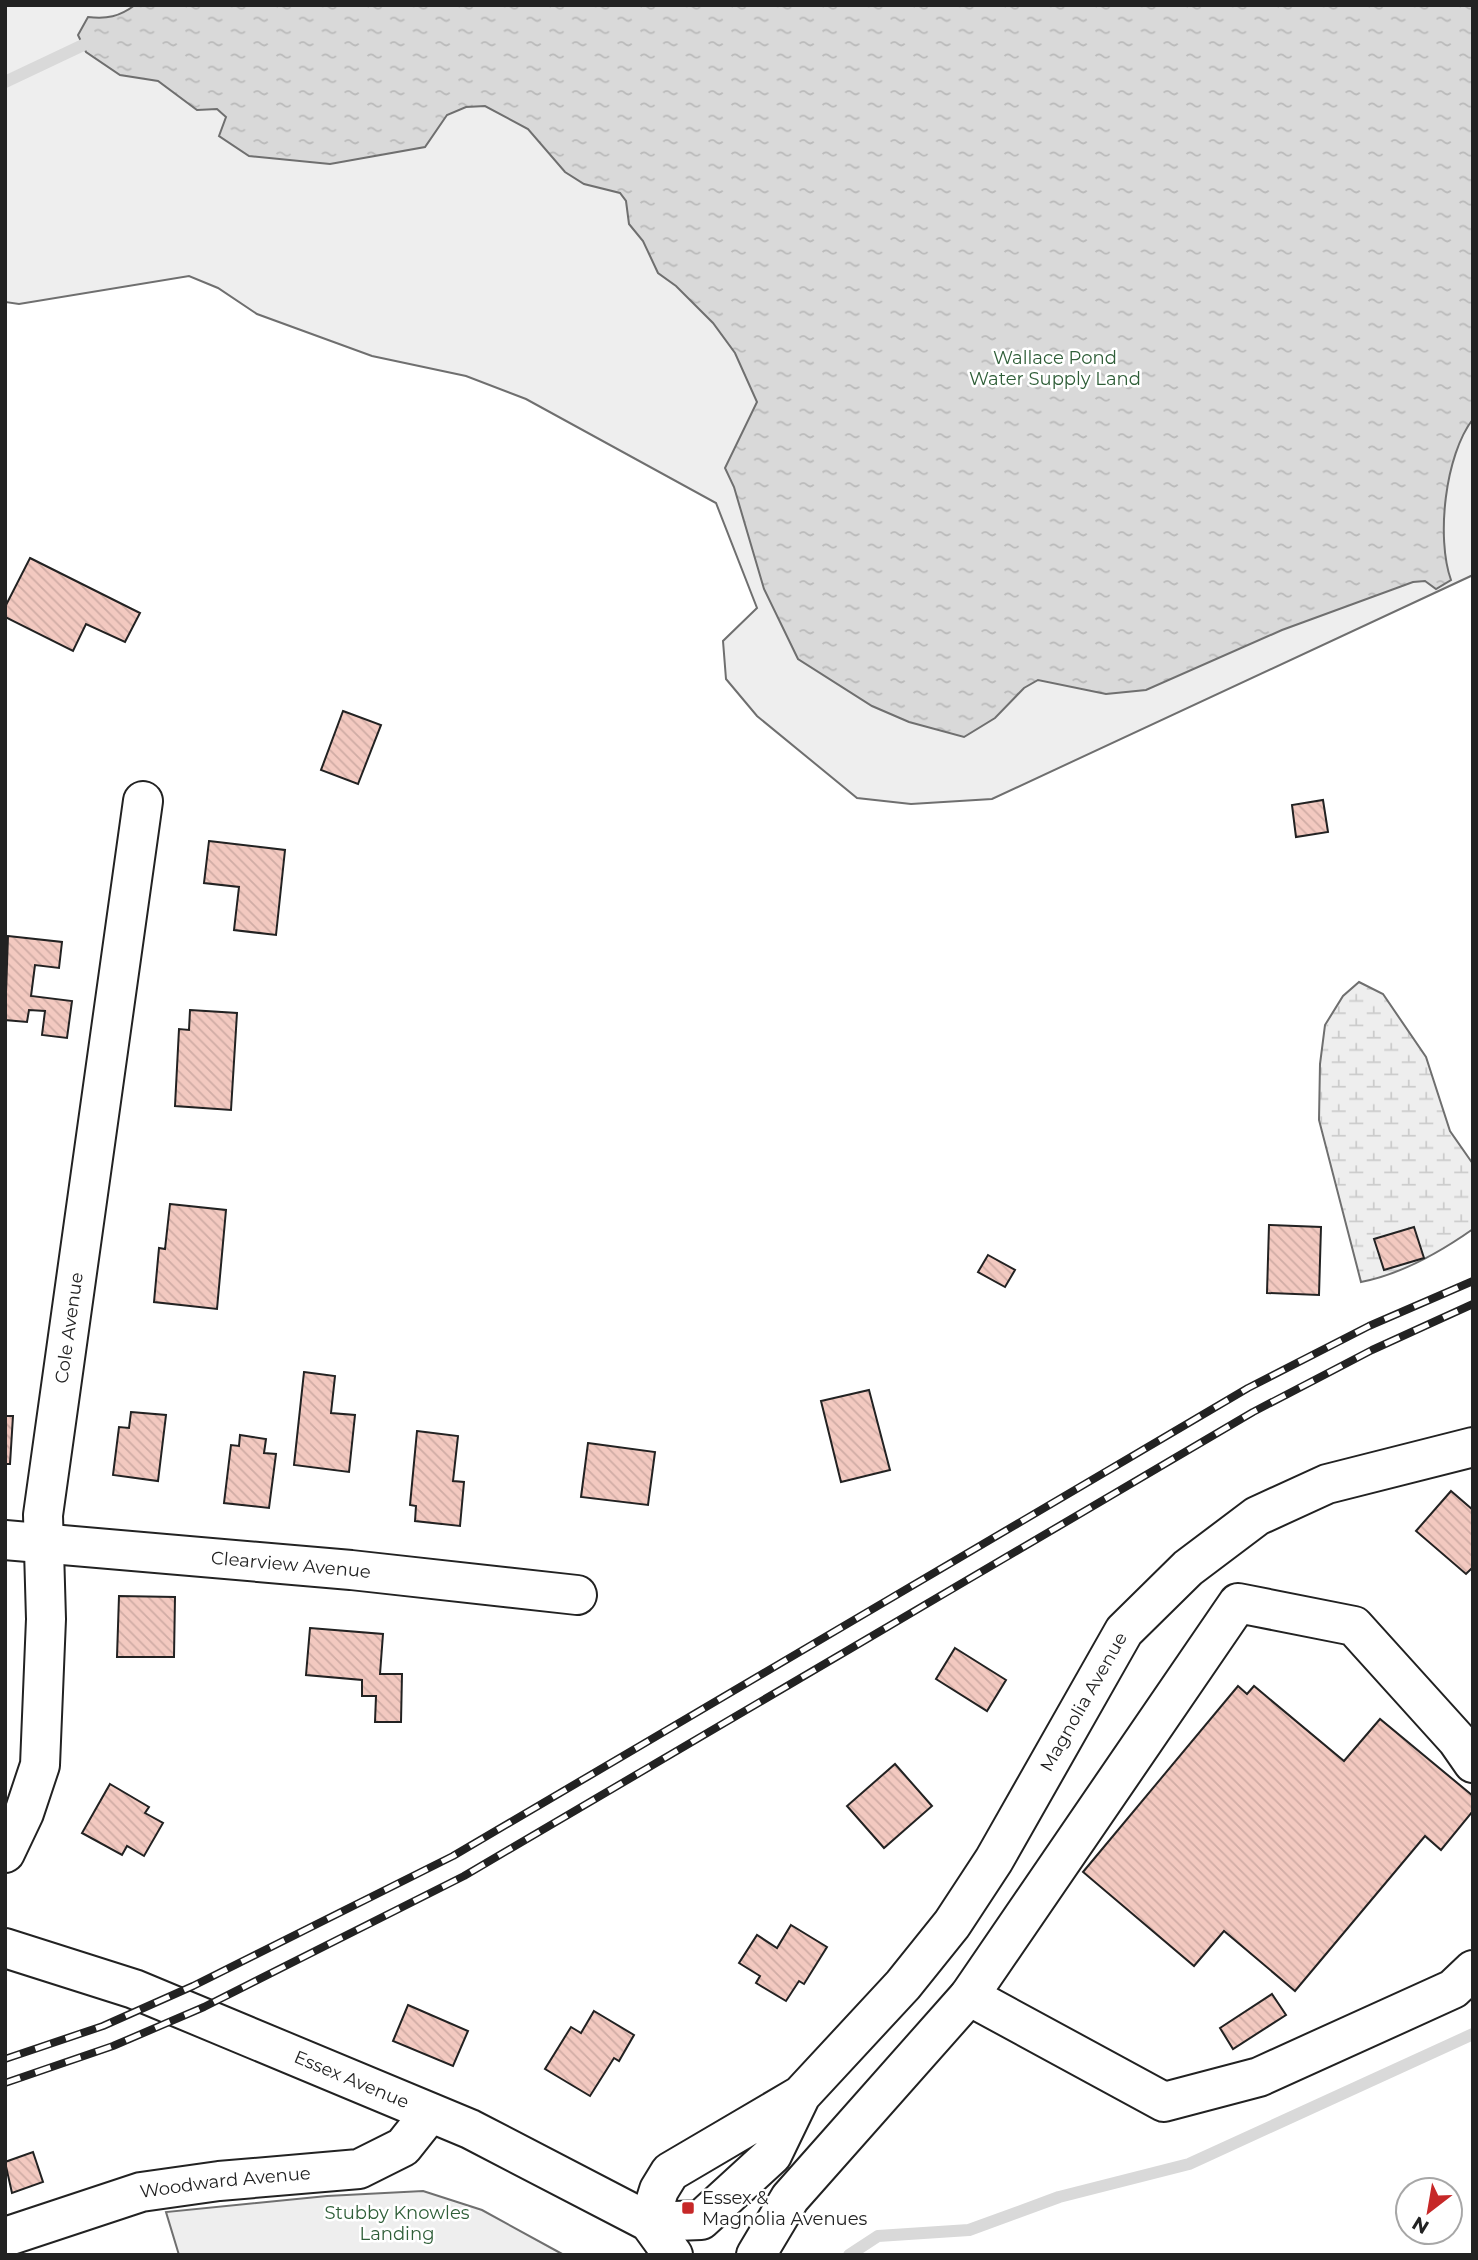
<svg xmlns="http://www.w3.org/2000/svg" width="1478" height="2260" viewBox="0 0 1478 2260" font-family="Montserrat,sans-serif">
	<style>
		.wetland { fill: url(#wetland-marsh); stroke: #6f6f6f; stroke-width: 2 }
		.park { fill: #eee; stroke: #6f6f6f; stroke-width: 2 }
		.water { fill: url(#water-ripples); stroke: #6f6f6f; stroke-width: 2 }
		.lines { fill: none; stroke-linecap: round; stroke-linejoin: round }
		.stream { stroke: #d9d9d9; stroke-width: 12 }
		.building { fill: url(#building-back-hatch); stroke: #222; stroke-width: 2 }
		.minor-casing { stroke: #222; stroke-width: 42 }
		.minor { stroke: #fff; stroke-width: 38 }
		.rail-casing { stroke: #222; stroke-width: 8 }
		.rail { stroke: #fff; stroke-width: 5; stroke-dasharray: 16; stroke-linecap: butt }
		.poi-dot { fill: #c62828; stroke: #fff; stroke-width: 2.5 }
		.labels { text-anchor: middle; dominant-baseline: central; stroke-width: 5; stroke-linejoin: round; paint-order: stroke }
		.park-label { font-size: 18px; fill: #2f5e38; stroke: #fff }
		.street-label { font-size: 18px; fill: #222; stroke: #fff }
		.poi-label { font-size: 18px; fill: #222; stroke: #fff; text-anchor: start }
	</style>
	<defs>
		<pattern id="wetland-marsh" width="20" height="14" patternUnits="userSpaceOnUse" patternTransform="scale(1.75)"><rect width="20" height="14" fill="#eee"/><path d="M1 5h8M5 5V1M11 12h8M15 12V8" fill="none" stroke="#ccc"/></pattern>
		<pattern id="water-ripples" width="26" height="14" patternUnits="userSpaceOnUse" patternTransform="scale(1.75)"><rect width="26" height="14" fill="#d9d9d9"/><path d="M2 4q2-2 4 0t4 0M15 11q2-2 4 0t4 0" fill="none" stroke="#bababa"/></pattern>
		<pattern id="building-back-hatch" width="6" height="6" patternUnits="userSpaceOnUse" patternTransform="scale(1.75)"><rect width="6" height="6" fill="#f3c9c0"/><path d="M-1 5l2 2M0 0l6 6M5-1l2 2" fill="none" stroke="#d0aca5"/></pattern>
	</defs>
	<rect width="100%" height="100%" fill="#fff"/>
	<path class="wetland" d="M1359,982L1383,994L1426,1057L1450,1131L1473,1164V1229C1439,1253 1402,1274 1361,1282L1319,1120L1320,1064L1325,1025L1343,996Z"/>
	<g class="park">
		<polygon points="5,5 1473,5 1473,575 992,799 911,804 857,798 757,716 726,679 723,641 757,608 716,503 526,399 466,376 372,356 257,314 218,288 189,276 19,304 5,302"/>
		<polygon points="423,2191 482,2210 564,2255 179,2255 166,2212 327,2196"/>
	</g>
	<path class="water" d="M135,5H1473V419C1445,455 1436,538 1451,580L1436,589L1425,581L1413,582L1282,630L1146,690L1106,694L1038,680L1024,688L995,718L964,737L909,722L872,706L798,659L764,589L734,487L725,468L757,402L735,353L713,323L676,286L658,273L643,241L629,224L626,201L620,193L584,184L565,172L528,129L485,106L466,107L447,115L425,147L330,164L249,156L219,136L226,117L217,109L197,110L158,81L120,75L86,52L78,35L88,17C107,19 119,17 135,5Z"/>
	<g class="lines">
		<g class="stream">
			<polyline points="5,82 98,38"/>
			<polyline points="849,2255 878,2236 969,2230 1059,2197 1189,2164 1473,2034"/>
		</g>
	</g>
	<g class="building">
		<polygon points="30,558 140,613 125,642 86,624 73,651 5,617 5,607"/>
		<polygon points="343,711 381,725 358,784 321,770"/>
		<polygon points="1323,800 1328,832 1296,837 1292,805"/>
		<polygon points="209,841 285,850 276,935 234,930 239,887 204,883"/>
		<polygon points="8,936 62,942 59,968 35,965 31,996 72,1001 67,1038 42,1035 45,1011 29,1010 27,1022 5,1020"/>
		<polygon points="190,1010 237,1013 231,1110 175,1106 179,1029 189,1030"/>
		<polygon points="170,1204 226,1210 217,1309 154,1302 159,1248 165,1249"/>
		<polygon points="1269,1225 1321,1227 1319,1295 1267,1293"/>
		<polygon points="1414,1227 1424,1258 1384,1270 1374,1239"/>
		<polygon points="988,1255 1015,1270 1005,1287 978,1272"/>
		<polygon points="304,1372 335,1376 331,1413 355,1415 349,1472 294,1465"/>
		<polygon points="869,1390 890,1470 841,1482 821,1401"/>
		<polygon points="131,1412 166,1415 158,1481 113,1475 119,1427 129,1428"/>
		<polygon points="5,1416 13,1416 10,1464 5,1464"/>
		<polygon points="417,1431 458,1436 453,1481 464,1482 460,1526 415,1521 416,1506 410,1505"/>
		<polygon points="240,1435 266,1439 264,1453 276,1454 269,1508 224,1503 231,1445 239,1446"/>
		<polygon points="588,1443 655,1452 648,1505 581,1497"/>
		<polygon points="1451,1491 1473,1510 1473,1567 1466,1574 1416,1531"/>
		<polygon points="119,1596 175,1597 174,1657 117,1657"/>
		<polygon points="310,1628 383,1634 380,1674 402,1674 401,1722 375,1722 376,1696 362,1696 362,1680 306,1675"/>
		<polygon points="955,1648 1006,1680 987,1711 936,1679"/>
		<polygon points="1238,1686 1247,1694 1254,1686 1344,1761 1380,1719 1473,1796 1473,1811 1441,1850 1425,1836 1295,1991 1224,1931 1194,1966 1083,1872"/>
		<polygon points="895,1764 932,1806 884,1848 847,1806"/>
		<polygon points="110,1784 149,1807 145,1813 163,1823 144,1856 127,1846 122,1855 82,1833"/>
		<polygon points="791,1925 827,1947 804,1984 799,1981 786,2001 756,1983 760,1976 739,1963 757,1935 777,1948"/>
		<polygon points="1272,1994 1286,2015 1233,2049 1220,2028"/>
		<polygon points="408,2005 468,2031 453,2066 393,2041"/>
		<polygon points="594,2011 634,2035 619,2061 614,2058 590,2096 545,2069 571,2027 581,2033"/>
		<polygon points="33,2152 43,2182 12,2193 5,2162"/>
	</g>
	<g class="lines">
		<g class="minor-casing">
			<g id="minor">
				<path id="s1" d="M5,1540L351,1570L577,1595"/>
				<path id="s2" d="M5,1853L24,1813L40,1765L46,1619L43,1515L143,801"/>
				<path id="s3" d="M5,1948L134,1989L470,2129L649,2222L673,2255"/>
				<polyline points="969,1996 1164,2102 1259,2077 1453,1989 1473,1970"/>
				<path id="s4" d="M801,2095L772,2155L701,2220L649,2222L659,2190L670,2172L801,2095L903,1985L952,1924L994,1860L1124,1631L1188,1568L1257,1516L1327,1484L1473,1447"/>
				<path id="s5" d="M5,2237L141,2192L219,2181L359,2169L403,2147L430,2113"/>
				<polyline points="756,2255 790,2198 969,1996 1238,1603 1354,1626 1457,1740 1473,1763"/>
			</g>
		</g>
		<use href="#minor" class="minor"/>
		<g class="rail-casing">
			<g id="rail">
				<polyline points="5,2059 103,2026 193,1986 453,1856 1248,1388 1369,1326 1473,1281"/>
				<polyline points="5,2083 113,2046 204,2007 464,1876 1253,1412 1372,1350 1473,1304"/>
			</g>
		</g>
		<use href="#rail" class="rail"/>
	</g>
	<rect class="poi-dot" x="681" y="2201" width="14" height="14" rx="3.5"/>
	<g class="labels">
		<g class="park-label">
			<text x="1055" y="358">Wallace Pond<tspan x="1055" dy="21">Water Supply Land</tspan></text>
			<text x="397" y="2213">Stubby Knowles<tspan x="397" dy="21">Landing</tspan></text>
		</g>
		<g class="street-label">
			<text stroke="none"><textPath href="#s2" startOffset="534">Cole Avenue</textPath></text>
			<text stroke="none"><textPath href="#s1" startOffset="287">Clearview Avenue</textPath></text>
			<text stroke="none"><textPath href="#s4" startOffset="908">Magnolia Avenue</textPath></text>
			<text stroke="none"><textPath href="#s3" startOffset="371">Essex Avenue</textPath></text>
			<text stroke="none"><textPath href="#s5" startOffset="228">Woodward Avenue</textPath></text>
		</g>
		<g class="poi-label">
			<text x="702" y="2198">Essex &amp;<tspan x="702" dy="21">Magnolia Avenues</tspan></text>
		</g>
	</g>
	<rect width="1478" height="2260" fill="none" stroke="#222222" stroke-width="14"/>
	<g transform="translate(1429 2211) rotate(211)"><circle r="33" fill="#ffffff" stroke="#a7a7a7" stroke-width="2"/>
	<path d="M0-5L12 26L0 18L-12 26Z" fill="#c62828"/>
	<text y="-10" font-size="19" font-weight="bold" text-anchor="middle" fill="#222222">N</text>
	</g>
</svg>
